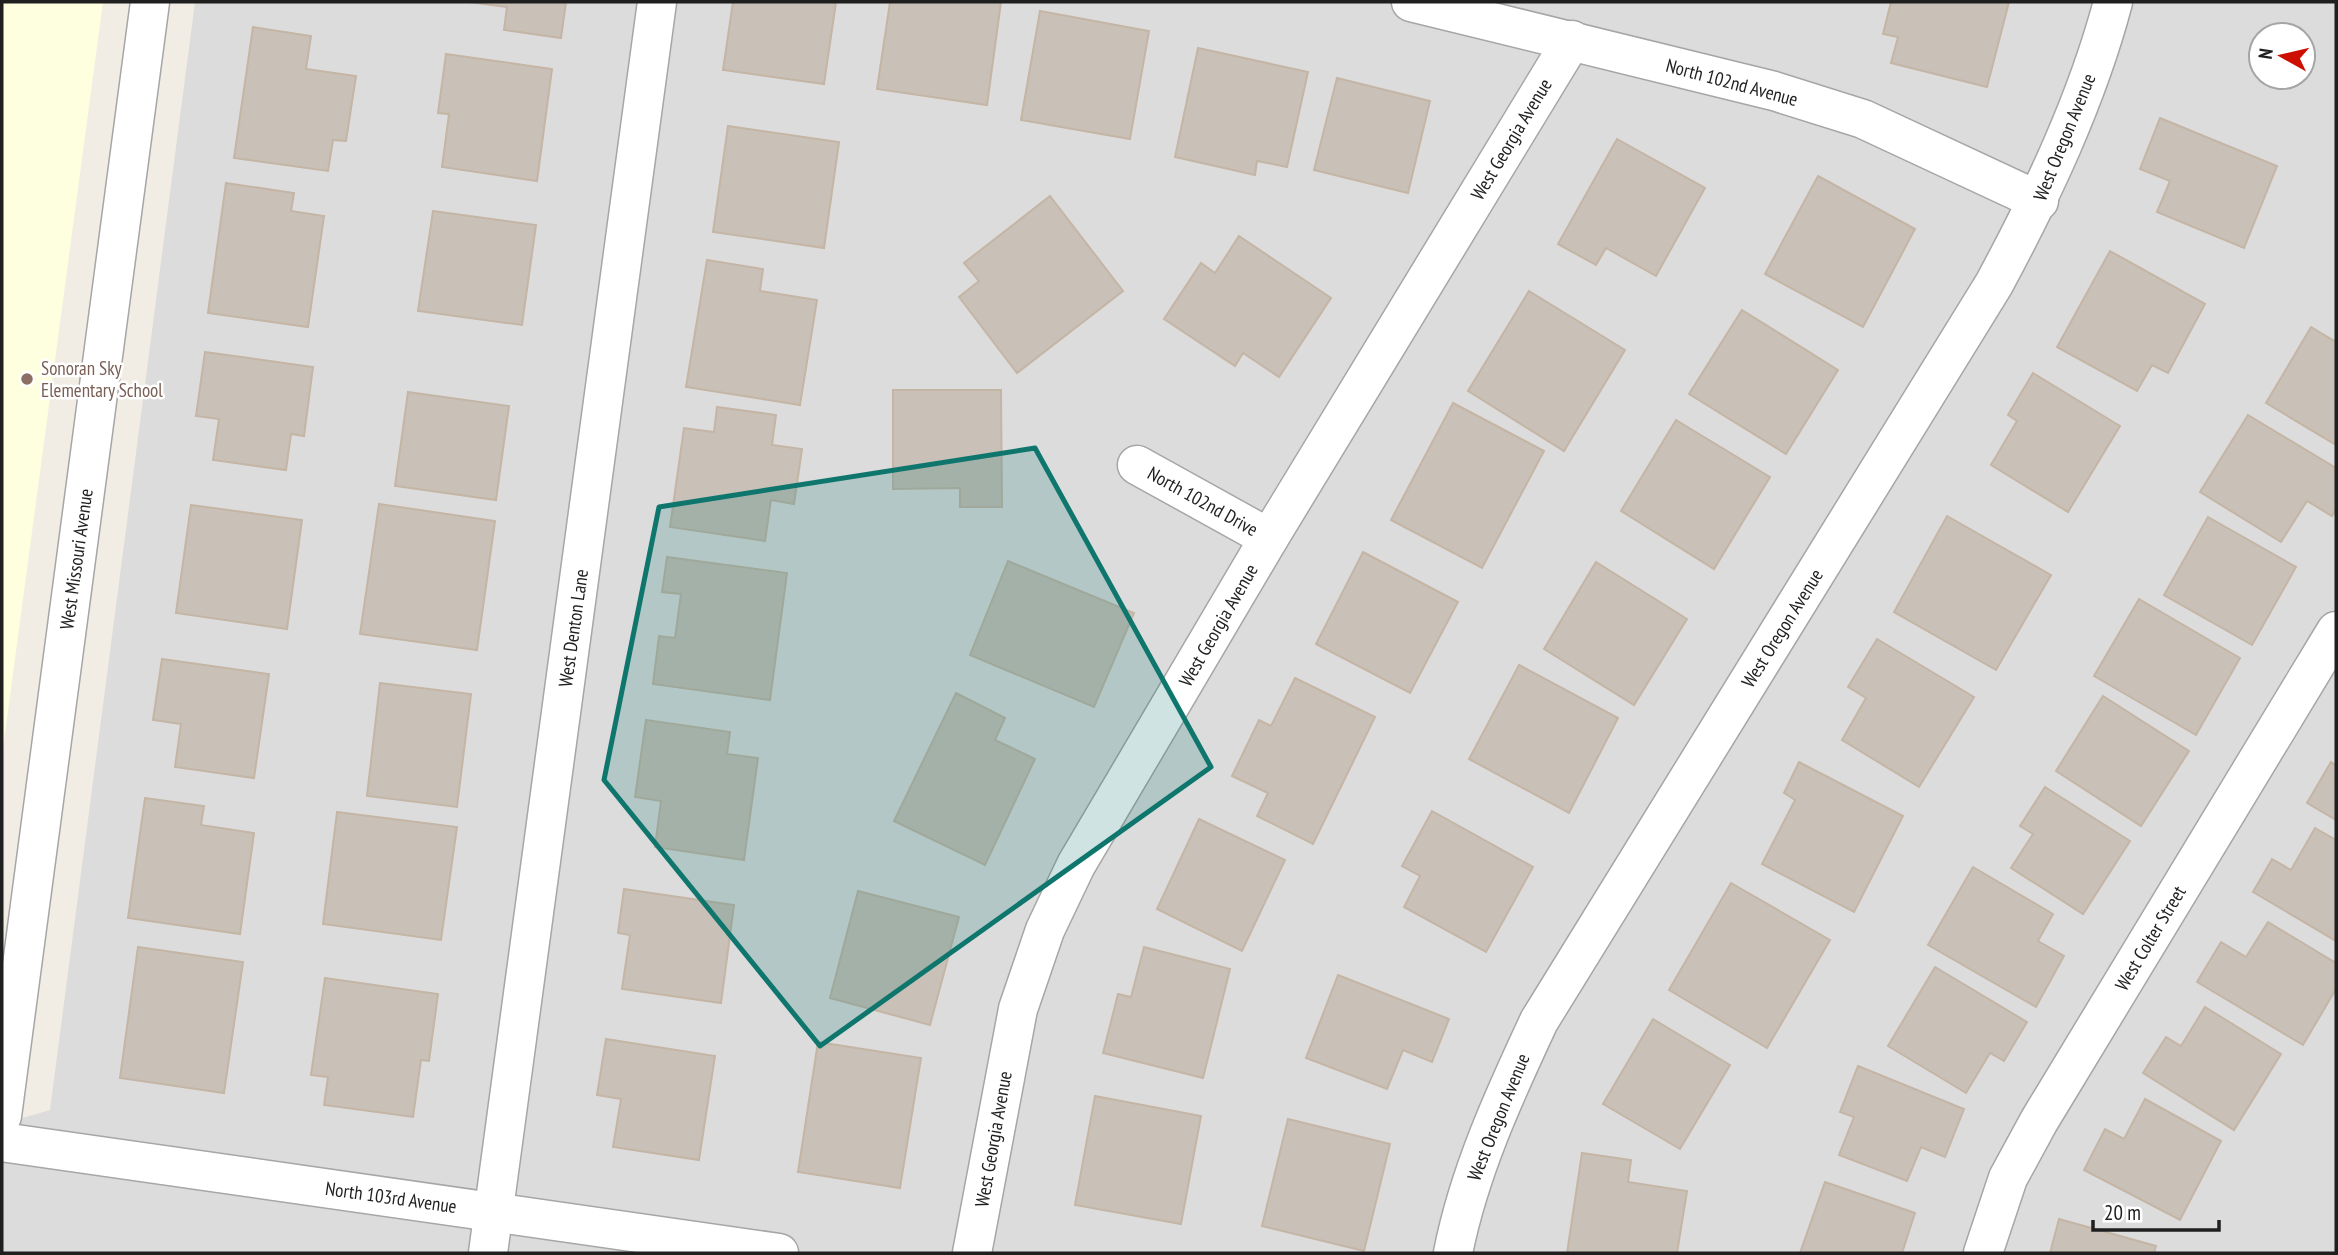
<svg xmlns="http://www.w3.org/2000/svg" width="2338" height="1255" viewBox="0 0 2338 1255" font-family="'PT Sans Narrow',sans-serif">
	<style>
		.residential { fill: #dddcdc; fill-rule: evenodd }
		.education { fill: #fdffdf }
		.building { fill: #c9c0b7; stroke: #c4b5a5; stroke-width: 2 }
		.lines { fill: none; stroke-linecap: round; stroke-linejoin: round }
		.minor-casing { stroke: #a6a6a6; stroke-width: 41 }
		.minor { stroke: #fff; stroke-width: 38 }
		.marked { fill: #0f766e; fill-opacity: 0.2; stroke: #0f766e; stroke-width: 5; stroke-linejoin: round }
		.education-dot { fill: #8d6e63; stroke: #fff; stroke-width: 2.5 }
		.labels { text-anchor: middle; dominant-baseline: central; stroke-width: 5; stroke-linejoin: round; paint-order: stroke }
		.street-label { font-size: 19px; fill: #1f1f1f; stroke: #fff }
		.education-label { font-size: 19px; fill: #785e54; stroke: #fff; text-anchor: start }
	</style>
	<rect width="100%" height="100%" fill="#f1ede4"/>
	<path class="residential" d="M195,2H2336V1253H2V1124L50,1110ZM2261,35H2303V77H2261Z"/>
	<polygon class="education" points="2,2 103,2 2,756"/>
	<g class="building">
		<polygon points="469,2 566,2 561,38 504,30 507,7"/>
		<polygon points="733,2 836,2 824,84 723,70"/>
		<polygon points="890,2 1001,2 987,105 877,89"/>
		<polygon points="1891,2 2009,2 1987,87 1891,63 1898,37 1883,34"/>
		<polygon points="1040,11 1149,31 1130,139 1021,120"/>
		<polygon points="253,27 311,36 306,69 356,76 346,141 333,140 328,171 234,158"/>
		<polygon points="1198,48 1308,72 1287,167 1257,161 1255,175 1175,157"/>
		<polygon points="446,54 552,69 537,181 442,167 449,114 438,113"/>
		<polygon points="1337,78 1430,101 1408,193 1314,170"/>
		<polygon points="2160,118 2277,166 2244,248 2157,212 2170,181 2140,169"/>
		<polygon points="728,126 839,142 824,248 713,232"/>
		<polygon points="1617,139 1705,188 1656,276 1606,248 1596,265 1558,244"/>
		<polygon points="1818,176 1915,229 1863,327 1765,274"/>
		<polygon points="226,183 294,193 291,211 324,216 308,327 208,313"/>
		<polygon points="1050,196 1123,291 1017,373 959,297 979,281 964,263"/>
		<polygon points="433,211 536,225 522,325 418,311"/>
		<polygon points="1239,236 1331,298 1279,377 1243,353 1235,366 1164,319 1201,263 1215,273"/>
		<polygon points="2110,251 2205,304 2168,373 2152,365 2137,391 2057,347"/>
		<polygon points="707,260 763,269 760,291 817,300 800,405 686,387"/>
		<polygon points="1529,291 1625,350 1564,451 1468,391"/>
		<polygon points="1742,310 1838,370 1786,454 1689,394"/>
		<polygon points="2311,327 2336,342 2336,445 2266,403"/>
		<polygon points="205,352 313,367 304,436 291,434 286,470 213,460 219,419 196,416"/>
		<polygon points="2033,373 2120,426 2068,512 1991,465 2017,421 2008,415"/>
		<polygon points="893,390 1001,390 1002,507 960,507 960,488 893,489"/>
		<polygon points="408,392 509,406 496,500 395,486"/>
		<polygon points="1453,403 1544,451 1482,568 1391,520"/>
		<polygon points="717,407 776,415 772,445 802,449 794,504 771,500 765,541 670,527 684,428 714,432"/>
		<polygon points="2248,415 2336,468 2336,509 2332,516 2307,501 2281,542 2200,492"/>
		<polygon points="1676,420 1770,477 1714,569 1621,511"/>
		<polygon points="379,504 495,521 477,650 360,634"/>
		<polygon points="191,505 302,520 287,629 176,613"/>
		<polygon points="1947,516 2051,575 1996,670 1894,612"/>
		<polygon points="2208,517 2296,567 2252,645 2164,595"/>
		<polygon points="1363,552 1458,602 1410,693 1316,644"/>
		<polygon points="667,557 787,573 770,700 653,684 659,636 675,638 681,594 662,592"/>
		<polygon points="1008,561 1134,613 1094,707 970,655"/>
		<polygon points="1596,562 1687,619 1634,705 1544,649"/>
		<polygon points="2139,599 2240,658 2196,735 2094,676"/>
		<polygon points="1877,639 1974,697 1919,787 1842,740 1866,698 1848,687"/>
		<polygon points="162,659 269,674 254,778 175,767 181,724 153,720"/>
		<polygon points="1519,665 1618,718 1569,813 1469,759"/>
		<polygon points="1295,678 1375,717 1313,844 1257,816 1268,793 1232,776 1259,720 1271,726"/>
		<polygon points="380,683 471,694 457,807 367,796"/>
		<polygon points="956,693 1005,718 995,740 1035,759 985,865 894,821"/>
		<polygon points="2103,696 2189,751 2141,826 2056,771"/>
		<polygon points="646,720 730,732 727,754 758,758 744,860 655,847 661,801 635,797"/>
		<polygon points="1799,762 1903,816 1854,912 1762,864 1795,800 1784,793"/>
		<polygon points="2331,762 2336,765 2336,820 2307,803"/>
		<polygon points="2045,787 2130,841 2083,914 2011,868 2033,834 2020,826"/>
		<polygon points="145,798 204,806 201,825 254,833 240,934 128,918"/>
		<polygon points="1432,811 1533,867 1486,952 1404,907 1420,876 1402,866"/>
		<polygon points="337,812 457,827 441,940 323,924"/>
		<polygon points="1199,819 1285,860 1242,951 1157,909"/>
		<polygon points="2315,828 2336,840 2336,941 2253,892 2272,859 2291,870"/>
		<polygon points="1973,867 2053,914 2038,941 2064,956 2036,1007 1928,945"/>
		<polygon points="1731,883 1830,940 1767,1048 1669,990"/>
		<polygon points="624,889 734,905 721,1003 622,989 630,935 618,933"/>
		<polygon points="858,891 959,917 930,1025 830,998"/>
		<polygon points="2268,922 2336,963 2336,989 2303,1045 2197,982 2221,942 2246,957"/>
		<polygon points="138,947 243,962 224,1093 120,1078"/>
		<polygon points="1144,947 1230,969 1203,1078 1103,1053 1118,994 1131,997"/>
		<polygon points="1935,967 2027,1022 2004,1061 1990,1053 1966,1093 1888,1046"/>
		<polygon points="1338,975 1449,1019 1432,1062 1403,1050 1387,1089 1306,1058"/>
		<polygon points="325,978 438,994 429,1061 421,1060 413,1117 324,1105 328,1077 311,1075"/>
		<polygon points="2205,1007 2281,1054 2234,1130 2143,1073 2166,1037 2181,1046"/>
		<polygon points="1653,1019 1730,1065 1680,1149 1603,1104"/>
		<polygon points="606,1039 715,1056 699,1160 613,1147 621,1099 597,1095"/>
		<polygon points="818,1042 921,1058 900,1188 798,1172"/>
		<polygon points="1858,1066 1964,1109 1945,1157 1921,1147 1907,1181 1839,1155 1854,1117 1840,1112"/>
		<polygon points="1095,1096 1201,1116 1181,1224 1075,1205"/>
		<polygon points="2145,1099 2221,1141 2180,1220 2084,1170 2105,1129 2124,1139"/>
		<polygon points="1288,1119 1390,1144 1364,1251 1262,1226"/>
		<polygon points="1582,1153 1631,1160 1628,1182 1687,1191 1677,1253 1567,1253"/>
		<polygon points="1825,1182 1915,1213 1902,1253 1800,1253"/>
		<polygon points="2059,1219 2156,1246 2154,1253 2050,1253"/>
	</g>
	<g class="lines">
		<g class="minor-casing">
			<g id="minor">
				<polyline points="1411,2 1774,91 1863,119 2039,201"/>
				<polyline points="1137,465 1269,538"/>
				<polyline points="2,1116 150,2"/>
				<polyline points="2,1142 779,1253"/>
				<polyline points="488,1253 657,2"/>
				<polyline points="972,1253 1018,1009 1045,930 1076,865 1269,538 1572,40"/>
				<path d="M1453,1253C1469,1172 1504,1096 1539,1021L1994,284C2042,195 2087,100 2113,2"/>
				<polyline points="1983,1253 2008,1178 2039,1121 2336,631"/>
			</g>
		</g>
		<use href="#minor" class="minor"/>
	</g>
	<path class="marked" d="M1035,448L1211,767L820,1046L604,780L659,507Z"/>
	<circle class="education-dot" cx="27" cy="379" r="7"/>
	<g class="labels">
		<g class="street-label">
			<text transform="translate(1732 82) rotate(15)">North 102nd Avenue</text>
			<text transform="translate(2064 137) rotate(-68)">West Oregon Avenue</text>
			<text transform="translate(1511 139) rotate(-59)">West Georgia Avenue</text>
			<text transform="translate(1203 501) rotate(29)">North 102nd Drive</text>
			<text transform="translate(76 559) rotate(-82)">West Missouri Avenue</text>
			<text transform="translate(1218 625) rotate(-60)">West Georgia Avenue</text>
			<text transform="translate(573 628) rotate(-82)">West Denton Lane</text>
			<text transform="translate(1782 628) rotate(-58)">West Oregon Avenue</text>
			<text transform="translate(2150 938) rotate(-59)">West Colter Street</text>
			<text transform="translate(1498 1117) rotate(-68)">West Oregon Avenue</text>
			<text transform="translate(993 1139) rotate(-80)">West Georgia Avenue</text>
			<text transform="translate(391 1197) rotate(8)">North 103rd Avenue</text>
		</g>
		<g class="education-label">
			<text x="41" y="368">Sonoran Sky<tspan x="41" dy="22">Elementary School</tspan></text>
		</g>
	</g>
	<rect width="2338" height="1255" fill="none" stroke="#1f1f1f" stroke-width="7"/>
	<g transform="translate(2282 56) rotate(278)"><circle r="33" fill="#ffffff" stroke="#a5a5a5" stroke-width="2"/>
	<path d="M0-5L12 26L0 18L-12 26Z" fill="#ce0e00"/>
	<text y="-10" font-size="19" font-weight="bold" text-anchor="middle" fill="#1f1f1f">N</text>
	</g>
	<path d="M2093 1220v10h126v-10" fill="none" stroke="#1f1f1f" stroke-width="3.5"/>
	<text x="2104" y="1220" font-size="21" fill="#1f1f1f" stroke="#ffffff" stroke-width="5" paint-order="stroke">20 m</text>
</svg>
